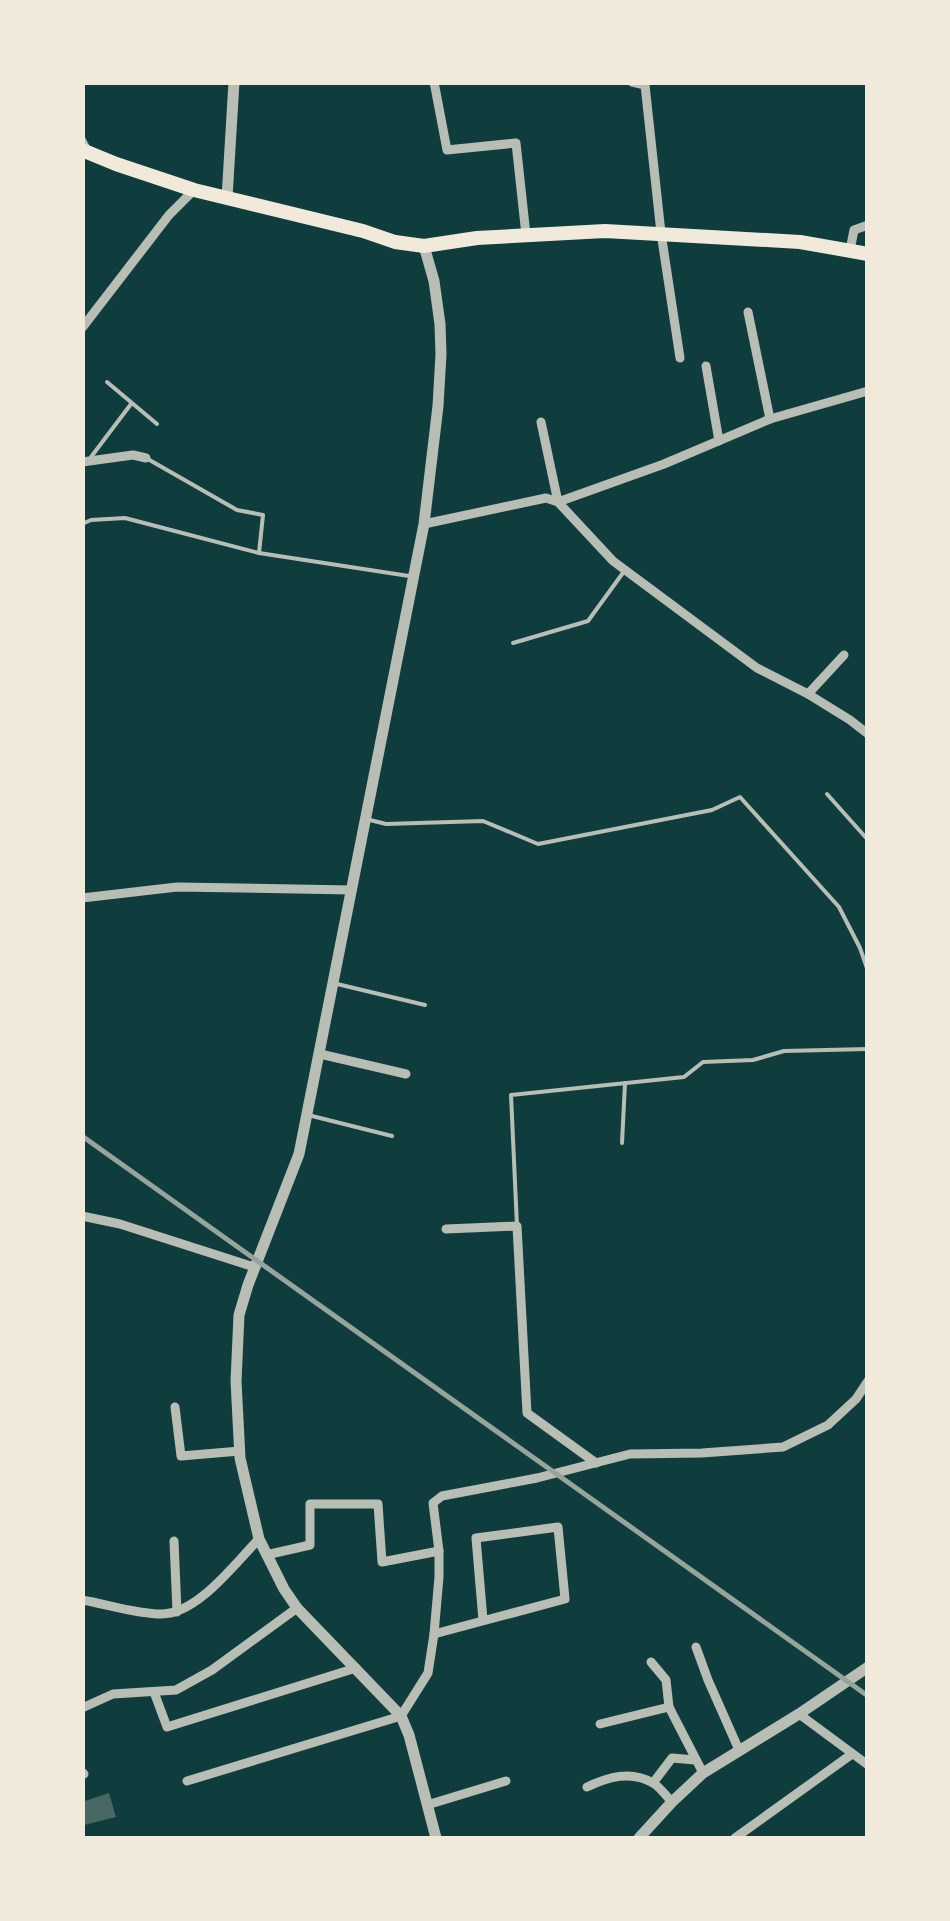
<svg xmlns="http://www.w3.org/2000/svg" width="950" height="1921" viewBox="0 0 950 1921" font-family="'DM Sans',sans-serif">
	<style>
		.building { fill: #486865 }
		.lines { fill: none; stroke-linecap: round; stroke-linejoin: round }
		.service { stroke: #b8beb3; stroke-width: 4 }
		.minor { stroke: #b8beb3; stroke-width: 9 }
		.tertiary { stroke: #b8beb3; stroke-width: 11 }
		.primary { stroke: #f1e9da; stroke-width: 14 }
		.rail { stroke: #97a49c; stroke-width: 5 }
	</style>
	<rect width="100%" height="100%" fill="#0f3d3e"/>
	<polygon class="building" points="109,1793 116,1817 84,1825 82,1802"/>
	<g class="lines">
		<g class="service">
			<polyline points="82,136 89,149"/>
			<polyline points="107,382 157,424"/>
			<polyline points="91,457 131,404"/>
			<polyline points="146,458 237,510 263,515 259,553"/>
			<polyline points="82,524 91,520 125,518 259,553 409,576"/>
			<polyline points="513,643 588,621 625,570"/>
			<polyline points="827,794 868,840"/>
			<polyline points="370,820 386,824 483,821 538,844 712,810 740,797 839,907 860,948 868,971"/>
			<polyline points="337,984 425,1005"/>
			<polyline points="312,1116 392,1136"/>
			<polyline points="622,1143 625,1083"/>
			<polyline points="517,1226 511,1095 684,1077 703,1062 753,1060 784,1051 868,1049"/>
		</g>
		<g class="minor">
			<polyline points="434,82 447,150 516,143 526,235"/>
			<polyline points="632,82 645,85 661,233 680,358"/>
			<polyline points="850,250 854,230 868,225"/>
			<polyline points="748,312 770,419"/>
			<polyline points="82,328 169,215 194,190"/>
			<polyline points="706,366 719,441"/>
			<polyline points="541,422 558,502 664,464 770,419 868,391"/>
			<polyline points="82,462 133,455 146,458"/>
			<polyline points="424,524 546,498 558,502 613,561 757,668 808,694 850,720 868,734"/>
			<polyline points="808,694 844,655"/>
			<polyline points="82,898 177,887 352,890"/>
			<polyline points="320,1054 406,1074"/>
			<polyline points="82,1216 120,1224 254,1267"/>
			<polyline points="446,1229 517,1226 527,1413 596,1463"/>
			<polyline points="175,1407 181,1456 240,1451"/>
			<polyline points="174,1541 177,1612"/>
			<polyline points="266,1555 310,1545 310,1504 378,1504 382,1562 439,1551"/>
			<path d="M82,1600C106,1604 137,1614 161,1614C197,1615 235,1563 259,1539"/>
			<polyline points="434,1634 565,1599 558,1527 476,1538 483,1620"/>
			<polyline points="696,1647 708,1680 739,1750"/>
			<polyline points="651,1662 666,1680 669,1707"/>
			<polyline points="154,1692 167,1727 356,1668"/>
			<polyline points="82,1708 113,1694 176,1690 212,1670 297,1608"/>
			<polyline points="799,1714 868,1765"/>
			<polyline points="600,1724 669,1707 703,1773"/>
			<polyline points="82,1772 84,1774"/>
			<polyline points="187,1781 401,1716 428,1673 434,1634 439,1577 439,1551 433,1503 442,1496 537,1478 630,1454 702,1453 783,1447 828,1425 856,1399 868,1381"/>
			<polyline points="653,1783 672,1758 695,1760"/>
			<path d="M587,1787C608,1777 631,1770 653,1783C660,1787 666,1796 672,1802"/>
			<polyline points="427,1805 506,1781"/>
			<polyline points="735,1838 852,1754"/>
		</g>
		<g class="tertiary">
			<polyline points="227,198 234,82"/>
			<polyline points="424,246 434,281 440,324 441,354 438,406 424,524 299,1154 248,1285 239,1315 236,1381 240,1458 259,1539 284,1589 297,1608 401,1716 409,1735 436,1838"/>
			<polyline points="639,1838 672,1802 703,1773 799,1714 868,1667"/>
		</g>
		<polyline class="primary" points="82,150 116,164 194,190 363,231 395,242 424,246 477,238 605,231 800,242 868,254"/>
		<polyline class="rail" points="82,1136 868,1696"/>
	</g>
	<rect width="950" height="1921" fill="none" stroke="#f1e9da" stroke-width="170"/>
</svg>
